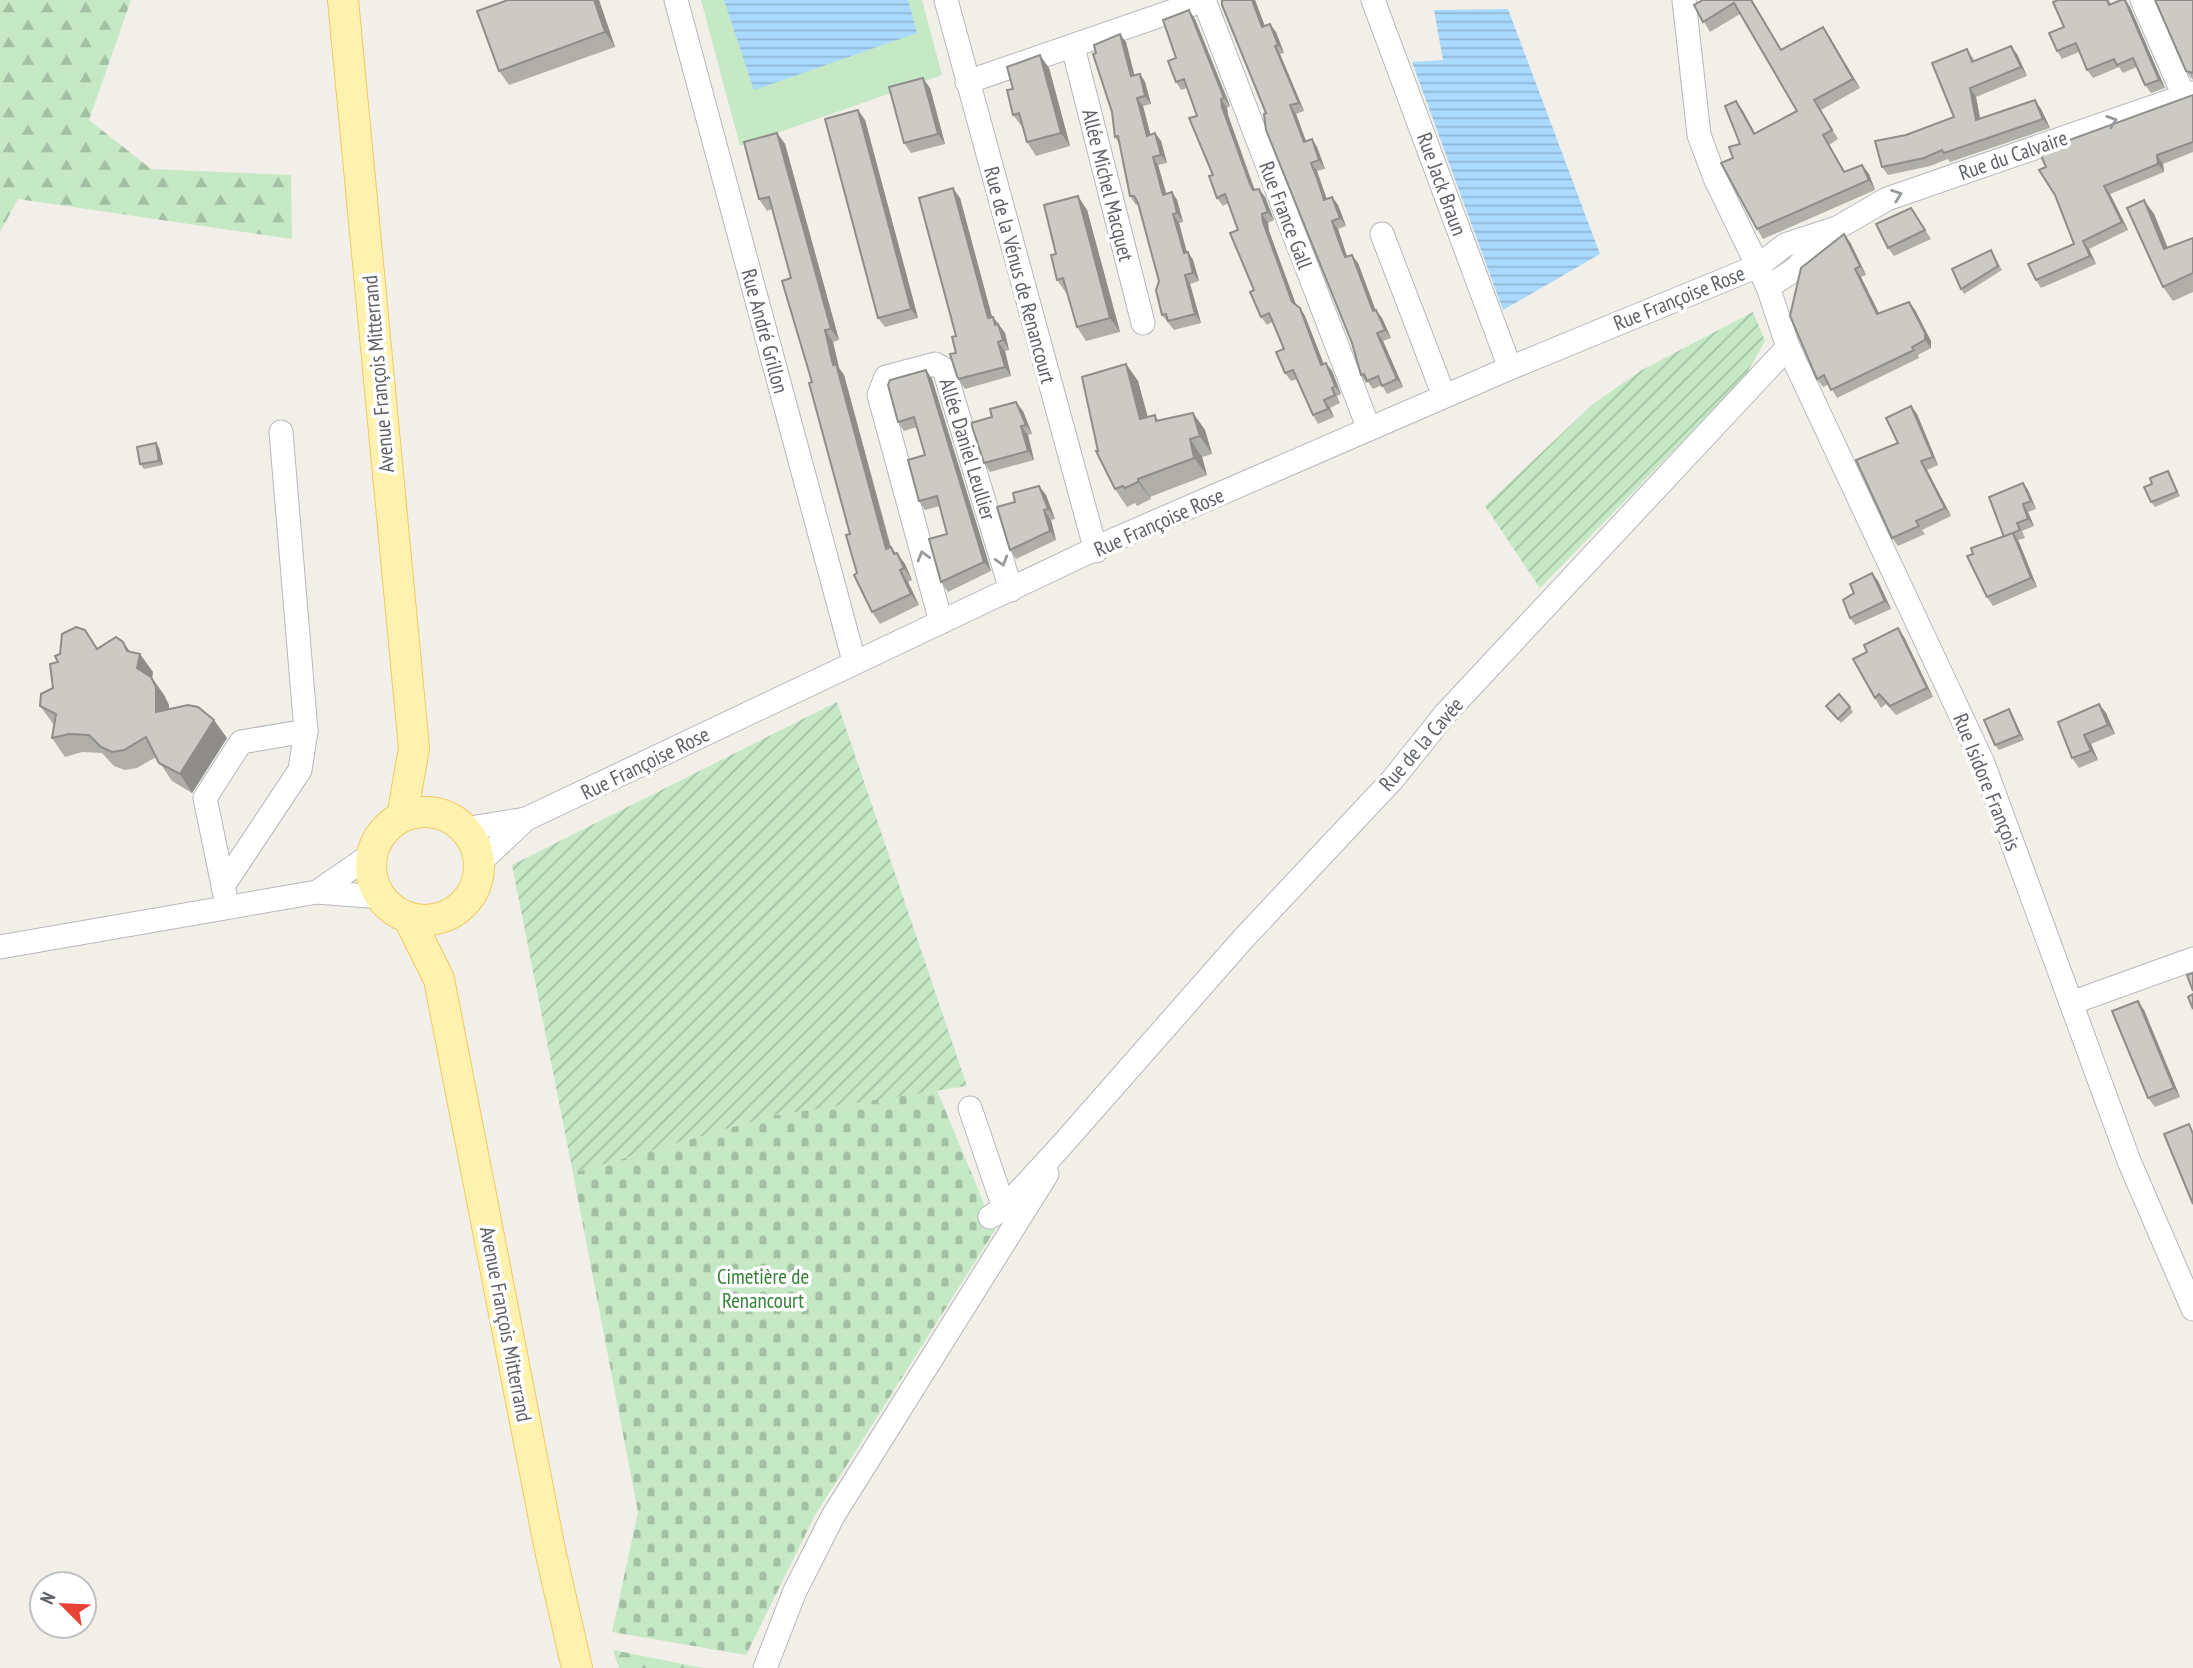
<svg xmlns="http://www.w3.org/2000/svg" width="2193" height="1668" viewBox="0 0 2193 1668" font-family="'PT Sans Narrow',sans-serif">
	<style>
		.green { fill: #c5e8c5 }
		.forest { fill: url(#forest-firs) }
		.cemetery { fill: url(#cemetery-stones) }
		.garden { fill: url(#garden-furrows) }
		.water { fill: url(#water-rules) }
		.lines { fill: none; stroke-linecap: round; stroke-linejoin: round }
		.minor-casing { stroke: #b5b8bc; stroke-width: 25 }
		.major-casing { stroke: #f2c960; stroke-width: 32 }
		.minor { stroke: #fff; stroke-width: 23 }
		.major { stroke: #fff2af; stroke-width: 30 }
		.wall { fill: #afaea9 }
		.shaded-wall { fill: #8f8d8a }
		.building { fill: #cccac5; stroke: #8f8d8a; stroke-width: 2 }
		.oneway { stroke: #979a9d }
		.labels { text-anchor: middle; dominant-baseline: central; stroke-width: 7; stroke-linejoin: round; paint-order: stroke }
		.street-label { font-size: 21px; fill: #5f6368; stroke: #fff }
		.park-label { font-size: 21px; fill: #348238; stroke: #fff }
	</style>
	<defs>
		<pattern id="forest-firs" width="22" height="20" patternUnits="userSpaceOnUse" patternTransform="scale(1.75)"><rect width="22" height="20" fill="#c5e8c5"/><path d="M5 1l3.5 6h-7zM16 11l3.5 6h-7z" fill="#a3c0a4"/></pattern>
		<pattern id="cemetery-stones" width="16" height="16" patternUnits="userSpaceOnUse" patternTransform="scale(1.75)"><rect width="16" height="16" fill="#c5e8c5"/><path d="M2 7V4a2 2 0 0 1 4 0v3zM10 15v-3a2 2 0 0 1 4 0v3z" fill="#a3c0a4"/></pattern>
		<pattern id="garden-furrows" width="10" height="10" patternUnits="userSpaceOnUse" patternTransform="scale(1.75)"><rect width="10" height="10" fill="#c5e8c5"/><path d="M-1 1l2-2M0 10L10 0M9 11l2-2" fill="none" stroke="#a3c0a4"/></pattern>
		<pattern id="water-rules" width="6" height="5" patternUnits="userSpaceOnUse" patternTransform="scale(1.75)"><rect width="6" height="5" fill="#aadaff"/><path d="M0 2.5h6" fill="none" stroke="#8eb4d2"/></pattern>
	</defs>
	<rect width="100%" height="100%" fill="#f1efe8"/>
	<polygon class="green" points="701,0 922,0 942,75 740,146"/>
	<g class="forest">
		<polygon points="0,0 131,0 89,120 151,169 291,175 292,239 18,199 0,232"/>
		<polygon points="613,1650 703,1668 619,1668"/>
	</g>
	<polygon class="cemetery" points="936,1088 995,1230 814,1517 746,1655 612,1632 638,1512 573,1173 771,1116"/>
	<g class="garden">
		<polygon points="1753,312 1765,341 1744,378 1540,588 1485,506 1593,404 1642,370"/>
		<polygon points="837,702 967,1086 771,1116 573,1173 512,865"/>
	</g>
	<g class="water">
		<polygon points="724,0 908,0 917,33 754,90"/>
		<polygon points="1508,9 1600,254 1503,310 1412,62 1443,60 1434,10"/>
	</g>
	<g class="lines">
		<g class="minor-casing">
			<g id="minor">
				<polyline points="676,0 854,661"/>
				<polyline points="946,0 1096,551"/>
				<polyline points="1204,0 1369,429"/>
				<polyline points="1373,0 1510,368"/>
				<polyline points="1684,0 1699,135 1715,178 1768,287 1788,347 1983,763 2129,1161 2193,1309"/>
				<polyline points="2142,0 2184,96"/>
				<polyline points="1073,47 1143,323"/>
				<polyline points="967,82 1205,0"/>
				<polyline points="1382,234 1444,396"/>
				<polyline points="1768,287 1794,270 1833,232"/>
				<polyline points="941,622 879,395 886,377 935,364 944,369 1011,590"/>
				<polyline points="464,829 526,819 1118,538 1510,368 1758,266 1785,245 1837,228 1887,199 2193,93"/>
				<polyline points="478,864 526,819"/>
				<polyline points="223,886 300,770 306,731 281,432"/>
				<polyline points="317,892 372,854"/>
				<polyline points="225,895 205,798 241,742 306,731"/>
				<polyline points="0,947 317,892 381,897"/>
				<polyline points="2071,1003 2193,959"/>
				<polyline points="970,1108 1004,1208"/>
				<polyline points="990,1217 1004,1208 1061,1146 1243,939 1393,779 1446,713 1788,347"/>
				<polyline points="765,1668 795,1591 833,1516 1047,1174"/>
			</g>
		</g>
		<g class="major-casing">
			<g id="major">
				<polyline points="343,0 414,748 402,817"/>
				<circle cx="425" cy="866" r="54"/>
				<polyline points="408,917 439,979 550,1550 577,1668"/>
			</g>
		</g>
		<use href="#minor" class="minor"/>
		<use href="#major" class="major"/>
	</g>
	<g class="wall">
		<polygon points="508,0 599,0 615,47 509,85 499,71"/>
		<polygon points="1222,0 1255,0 1265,26 1276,32 1284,53 1280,54 1304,111 1296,114 1306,141 1312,139 1317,147 1325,169 1317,171 1323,190 1327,199 1332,197 1338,205 1346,226 1338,229 1347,256 1358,263 1375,310 1382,318 1391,338 1383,341 1403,387 1387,394 1382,385 1373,389 1368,382 1366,383 1361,375 1352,343 1266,113"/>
		<polygon points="1752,0 1781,50 1823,27 1829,36 1860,88 1821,110 1838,139 1829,145 1845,172 1862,165 1869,174 1875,190 1763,239 1757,229 1733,158 1740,144 1743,111 1755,134 1797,111 1740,14 1710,32 1694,5"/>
		<polygon points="2109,0 2111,4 2125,0 2130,7 2165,88 2151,93 2145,85 2137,67 2123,73 2119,67 2093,78 2087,70 2079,52 2062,59 2057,51 2064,27"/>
		<polygon points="2193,0 2193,80 2186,71"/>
		<polygon points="1195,19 1230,106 1227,108 1228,115 1255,190 1265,197 1274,220 1268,223 1269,231 1296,305 1300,308 1305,316 1324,364 1332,371 1341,394 1337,396 1340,403 1330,408 1334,417 1318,424 1313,415 1297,379 1291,381 1285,373 1284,349 1272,322 1267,325 1261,317 1238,230 1228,203 1223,206 1217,198 1213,175 1197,116 1187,88 1181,90 1176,82 1176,58"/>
		<polygon points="1126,42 1134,75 1140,74 1145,82 1151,104 1143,106 1150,135 1155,133 1161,141 1167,163 1158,165 1166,194 1172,192 1177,200 1183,222 1179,223 1187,252 1193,260 1199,281 1190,284 1201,323 1174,330 1162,315 1159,281 1138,204 1136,205 1130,196 1120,145 1115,137 1112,112"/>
		<polygon points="1967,49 1975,61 2017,54 2027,76 1976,97 1980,118 2041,109 2050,128 1950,162 1948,159 1930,166 1888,175 1882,167 1906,135 1954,117"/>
		<polygon points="1049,68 1070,146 1036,156 1027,142 1023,128 1013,115 1013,89"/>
		<polygon points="930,88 945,144 911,153 904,143"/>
		<polygon points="2193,95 2193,152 2163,164 2164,172 2110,194 2128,230 2089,249 2096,264 2041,288 2036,280 2074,244 2055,195"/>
		<polygon points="865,120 918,318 885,327 878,318"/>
		<polygon points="777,133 785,144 839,340 833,342 839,368 844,375 891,547 905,564 912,580 908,582 919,605 880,624 872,612 857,573 850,534 812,382 791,278 772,209 767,211 759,199"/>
		<polygon points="960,198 992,317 993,317 1005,333 1009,350 1005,351 1011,376 965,389 958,379 956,353"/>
		<polygon points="2144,200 2154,214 2168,248 2193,238 2193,292 2173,301 2163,287"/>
		<polygon points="1911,208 1931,239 1894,256 1888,248"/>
		<polygon points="1087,210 1120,332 1086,341 1077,327 1067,294 1057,280 1056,254"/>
		<polygon points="1850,242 1866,275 1861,277 1879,313 1909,302 1915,310 1931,341 1931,348 1918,355 1919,358 1837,398 1829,384 1823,387 1817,379"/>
		<polygon points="1994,255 2002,270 1964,294 1961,289"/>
		<polygon points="1126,364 1138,381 1147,417 1155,415 1158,420 1193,413 1205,430 1212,454 1202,457 1207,475 1150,497 1151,499 1137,506 1135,503 1127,507 1115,489 1098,451"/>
		<polygon points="926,370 932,379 991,571 948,592 941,582 947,534 940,506 925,510 919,501 925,455 917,427 904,431 898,422"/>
		<polygon points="1911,406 1917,414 1938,465 1927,470 1951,516 1922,530 1925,534 1898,546 1892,538 1898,443"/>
		<polygon points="1023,411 1032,434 1028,435 1034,460 990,472 984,463"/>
		<polygon points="156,443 159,448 163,465 144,469 140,464"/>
		<polygon points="2168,471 2171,476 2180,496 2155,507 2151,502 2152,484"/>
		<polygon points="2023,483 2028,490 2036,509 2028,512 2034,526 2022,531 2025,538 2018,540 2037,587 1993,606 1987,597 1973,554 2004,537"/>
		<polygon points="1039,486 1046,495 1055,519 1051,520 1056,540 1016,559 1010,550 1015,502"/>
		<polygon points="1872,573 1878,581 1891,609 1855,625 1850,618 1854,593"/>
		<polygon points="1904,637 1933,697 1896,715 1886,704 1881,708 1875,698"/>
		<polygon points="123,642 130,652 153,672 152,678 164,695 169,705 169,709 227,738 192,793 172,781 156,757 137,768 125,770 114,766 102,753 82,752 65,757 52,738 54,725 40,706 53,688 58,662 97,649"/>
		<polygon points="2099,704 2106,713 2115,734 2091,744 2098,760 2079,768 2072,758"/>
		<polygon points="1826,706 1850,707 1853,712 1841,723"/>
		<polygon points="2012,714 2024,740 1999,750 1995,745"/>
		<polygon points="2144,1010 2180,1097 2155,1107 2148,1098"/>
	</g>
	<g class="shaded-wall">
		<polygon points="594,0 599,0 615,47 605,32"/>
		<polygon points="1252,0 1255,0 1268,35 1262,27"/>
		<polygon points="1751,0 1752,0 1787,60"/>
		<polygon points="2125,0 2130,7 2165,88 2159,80"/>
		<polygon points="1189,10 1195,19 1230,106 1224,98"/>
		<polygon points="1270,24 1276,32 1284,53 1278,45"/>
		<polygon points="1823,27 1829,36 1860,88 1853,79"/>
		<polygon points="1120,34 1126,42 1137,85 1131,76"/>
		<polygon points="1275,46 1280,54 1304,111 1299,103"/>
		<polygon points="2011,46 2017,54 2027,76 2021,67"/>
		<polygon points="1040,55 1049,68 1070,146 1061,133"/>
		<polygon points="1140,74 1145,82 1151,104 1145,96"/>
		<polygon points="923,78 930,88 945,144 938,134"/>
		<polygon points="1970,88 1976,97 1982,129 1976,120"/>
		<polygon points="1137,98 1143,106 1153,144 1147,136"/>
		<polygon points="1221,99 1227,108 1228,115 1255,192 1253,190 1250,184 1222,107"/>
		<polygon points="2035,100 2041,109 2050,128 2043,119"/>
		<polygon points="1736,101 1743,111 1761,144 1754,134"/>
		<polygon points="1290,105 1296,114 1309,150 1304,142"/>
		<polygon points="858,110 865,120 918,318 911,309"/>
		<polygon points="777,133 785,144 839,340 831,329"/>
		<polygon points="1155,133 1161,141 1167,163 1161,155"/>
		<polygon points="1823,135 1829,145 1851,182 1844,172"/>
		<polygon points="1312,139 1317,147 1325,169 1319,160"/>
		<polygon points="2157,155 2163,164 2164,172 2158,164"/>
		<polygon points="1153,157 1158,165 1169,203 1163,195"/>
		<polygon points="1311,163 1317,171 1330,208 1324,200"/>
		<polygon points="1862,165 1869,174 1875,190 1869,180"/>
		<polygon points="2104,186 2110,194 2128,230 2122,222"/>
		<polygon points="953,188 960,198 995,328 988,318"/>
		<polygon points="1259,189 1265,197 1274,220 1268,212"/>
		<polygon points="1172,192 1177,200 1183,222 1177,213"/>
		<polygon points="1078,196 1087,210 1120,332 1110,318"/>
		<polygon points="1332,197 1338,205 1346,226 1340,218"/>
		<polygon points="2144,200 2154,214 2174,264 2164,249"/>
		<polygon points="1173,214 1179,223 1189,261 1184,253"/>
		<polygon points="1262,214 1268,223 1269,231 1298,310 1292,302 1263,222"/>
		<polygon points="1332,221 1338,229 1350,266 1345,257"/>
		<polygon points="1844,234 1850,242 1866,275 1860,266"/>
		<polygon points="2083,241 2089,249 2096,264 2090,256"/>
		<polygon points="1188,252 1193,260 1199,281 1193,273"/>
		<polygon points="1352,255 1358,263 1379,319 1373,311"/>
		<polygon points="1855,269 1861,277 1883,322 1877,314"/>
		<polygon points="1185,275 1190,284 1201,323 1195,314"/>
		<polygon points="1909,302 1915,310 1931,341 1931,348 1925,340"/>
		<polygon points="1300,308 1305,316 1327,373 1321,365"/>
		<polygon points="1376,310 1382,318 1391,338 1385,330"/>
		<polygon points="993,317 1005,333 1009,350 1003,340"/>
		<polygon points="825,330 833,342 839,368 844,375 894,561 886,549 833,365"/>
		<polygon points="1377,333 1383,341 1403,387 1397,379"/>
		<polygon points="998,342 1005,351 1011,376 1005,367"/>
		<polygon points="1326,363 1332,371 1341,394 1335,386"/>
		<polygon points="1126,364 1138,381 1153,436 1140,419"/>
		<polygon points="926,370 932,379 991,571 984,562"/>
		<polygon points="1324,400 1330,408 1334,417 1328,409"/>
		<polygon points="1016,402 1023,411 1032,434 1026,425"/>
		<polygon points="1911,406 1917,414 1938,465 1933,457"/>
		<polygon points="1193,413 1205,430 1212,454 1200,436"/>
		<polygon points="1021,426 1028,435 1034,460 1028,451"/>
		<polygon points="1190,439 1202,457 1207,475 1194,458"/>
		<polygon points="156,443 159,448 163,465 159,461"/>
		<polygon points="1921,461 1927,470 1951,516 1945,508"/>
		<polygon points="1138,479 1150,497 1151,499 1138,482"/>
		<polygon points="2023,483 2028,490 2036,509 2031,501"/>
		<polygon points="1039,486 1046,495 1055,519 1048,509"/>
		<polygon points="2023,504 2028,512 2034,526 2028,519"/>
		<polygon points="1044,510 1051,520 1056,540 1050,531"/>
		<polygon points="2013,533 2019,542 2037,587 2031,578"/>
		<polygon points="897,553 905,564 912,580 904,568"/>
		<polygon points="900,570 908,582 919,605 911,594"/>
		<polygon points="1872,573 1878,581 1891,609 1885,601"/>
		<polygon points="1898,628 1904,637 1933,697 1927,688"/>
		<polygon points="123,642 136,660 140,654 153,672 152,678 164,695 169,705 169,730 156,712 137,668"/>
		<polygon points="2099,704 2106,713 2115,734 2108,725"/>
		<polygon points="2009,709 2012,714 2024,740 2020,735"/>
		<polygon points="214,720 227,738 192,793 180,774"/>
		<polygon points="2084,735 2091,744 2098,760 2091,751"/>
		<polygon points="2138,1001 2144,1010 2180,1097 2174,1088"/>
	</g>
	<g class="building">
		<polygon points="508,0 594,0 605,32 499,71 477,11"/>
		<polygon points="1222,0 1252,0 1262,27 1270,24 1278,45 1275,46 1299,103 1290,105 1304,142 1312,139 1319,160 1311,163 1318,181 1324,200 1332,197 1340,218 1332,221 1338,239 1345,257 1352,255 1373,311 1376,310 1385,330 1377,333 1397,379 1382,386 1378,376 1367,381 1364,374 1361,375 1352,343 1266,130 1264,114 1266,113 1222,5"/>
		<polygon points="1703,0 1751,0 1781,50 1823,27 1853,79 1814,100 1832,130 1823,135 1844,172 1862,165 1869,180 1757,229 1721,163 1733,158 1729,147 1740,144 1725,106 1736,101 1754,134 1797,111 1734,3 1703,22 1694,5"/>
		<polygon points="2058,0 2107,0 2109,5 2121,0 2125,0 2159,80 2145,85 2133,58 2117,65 2114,59 2087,70 2076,43 2057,51 2049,33 2064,27 2053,2"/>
		<polygon points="2155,0 2193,0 2193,73 2186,71"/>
		<polygon points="1189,10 1224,98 1221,99 1222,107 1250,184 1253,190 1259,189 1268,212 1262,214 1263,222 1292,302 1300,308 1321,365 1326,363 1335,386 1332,388 1335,395 1324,400 1328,409 1313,415 1293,370 1285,373 1276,352 1284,349 1269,313 1261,317 1250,292 1254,290 1230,233 1238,230 1225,194 1217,198 1209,176 1213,175 1189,118 1197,116 1184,79 1176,82 1168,61 1176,58 1163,20"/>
		<polygon points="1120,34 1131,76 1140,74 1145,96 1137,98 1147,136 1155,133 1161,155 1153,157 1163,195 1172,192 1177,213 1173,214 1184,253 1188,252 1193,273 1185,275 1195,314 1168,321 1166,314 1162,315 1156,290 1159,281 1138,203 1134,196 1130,196 1118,136 1115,137 1112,112 1093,54 1096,53 1094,45"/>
		<polygon points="2011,46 2021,67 1970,88 1976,120 2035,100 2043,119 1944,153 1942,150 1924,158 1882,167 1875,141 1906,135 1954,117 1932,63 1967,49 1972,62"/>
		<polygon points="1040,55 1061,133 1027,142 1019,113 1013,115 1007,90 1013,89 1007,67"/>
		<polygon points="923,78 938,134 904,143 889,87"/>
		<polygon points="2193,95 2193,142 2157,155 2158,164 2104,186 2122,222 2083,241 2090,256 2036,280 2028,264 2074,244 2055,195 2039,170 2046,167 2039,151"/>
		<polygon points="858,110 911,309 878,318 825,119"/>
		<polygon points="777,133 831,329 825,330 833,365 836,364 886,549 891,547 894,554 897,553 904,568 900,570 911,594 872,612 854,575 857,573 846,535 850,534 809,383 812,382 782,281 791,278 769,197 759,199 744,142"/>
		<polygon points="953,188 988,318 993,317 995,325 998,324 1003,340 998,342 1005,367 958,379 950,354 956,353 952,337 956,336 919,198"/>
		<polygon points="1078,196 1110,318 1077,327 1063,278 1057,280 1051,255 1056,254 1044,205"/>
		<polygon points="2144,200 2164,249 2193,238 2193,273 2163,287 2127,208"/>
		<polygon points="1911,208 1925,230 1888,248 1876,224"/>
		<polygon points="1844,234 1860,266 1855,269 1877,314 1909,302 1925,333 1925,340 1912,347 1914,350 1831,390 1824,375 1817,379 1790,316 1801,268"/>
		<polygon points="1991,250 1998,266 1961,289 1952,269"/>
		<polygon points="1126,364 1140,419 1155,415 1156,421 1193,413 1200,436 1190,439 1194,458 1138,479 1138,482 1125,488 1123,486 1115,489 1096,451 1098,451 1082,377"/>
		<polygon points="926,370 984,562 941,582 929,539 947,534 937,496 919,501 908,460 925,455 914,417 898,422 888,385 890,380"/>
		<polygon points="1016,402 1026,425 1021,426 1028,451 984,463 971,423 992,417 990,409"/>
		<polygon points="1911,406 1933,457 1921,461 1945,508 1916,521 1919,526 1892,538 1856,460 1898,443 1886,418"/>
		<polygon points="156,443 159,461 140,464 137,447"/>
		<polygon points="2168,471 2177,492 2151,502 2144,487 2152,484 2150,478"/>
		<polygon points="2023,483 2031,501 2023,504 2028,519 2017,523 2020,530 2004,537 1989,497"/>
		<polygon points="1039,486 1048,509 1044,510 1050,531 1010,550 997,507 1015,502 1013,493"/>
		<polygon points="2013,533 2031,578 1987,597 1967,556 1973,554 1971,548"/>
		<polygon points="1872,573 1885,601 1850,618 1843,600 1854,593 1850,584"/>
		<polygon points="76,627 85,630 97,649 116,637 123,642 127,651 140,654 137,668 151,677 156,687 156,712 188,705 198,707 214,720 180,774 159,763 146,737 124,750 112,752 101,747 89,735 69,734 52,738 56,714 40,706 41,694 53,688 50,664 58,662 55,656 60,654 62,634"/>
		<polygon points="1898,628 1927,688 1890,706 1879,694 1875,698 1853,659 1867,652 1864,645"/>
		<polygon points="1839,694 1850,707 1838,719 1826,706"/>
		<polygon points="2099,704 2108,725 2084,735 2091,751 2072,758 2058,722"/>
		<polygon points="2009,709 2020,735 1995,745 1984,720"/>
		<polygon points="2193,973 2193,991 2187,975"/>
		<polygon points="2193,994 2193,1009 2188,997"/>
		<polygon points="2138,1001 2174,1088 2148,1098 2112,1011"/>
		<polygon points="2189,1124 2193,1134 2193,1204 2164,1134"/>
	</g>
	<defs><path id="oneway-chevron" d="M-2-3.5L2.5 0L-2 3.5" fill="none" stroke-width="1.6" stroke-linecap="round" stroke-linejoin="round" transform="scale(1.75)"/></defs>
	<g class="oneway">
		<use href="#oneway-chevron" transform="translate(2112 121) rotate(-19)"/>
		<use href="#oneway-chevron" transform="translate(1897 195) rotate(-20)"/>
		<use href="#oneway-chevron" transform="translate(923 556) rotate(-106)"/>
		<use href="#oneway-chevron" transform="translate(1002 561) rotate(73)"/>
	</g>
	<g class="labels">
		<g class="street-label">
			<text transform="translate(2013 155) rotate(-19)">Rue du Calvaire</text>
			<text transform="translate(1442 184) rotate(70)">Rue Jack Braun</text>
			<text transform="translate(1108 185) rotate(76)">Allée Michel Macquet</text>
			<text transform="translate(1286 215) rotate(69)">Rue France Gall</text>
			<text transform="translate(1020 275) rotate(75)">Rue de la Vénus de Renancourt</text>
			<text transform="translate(1679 298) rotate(-22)">Rue Françoise Rose</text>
			<text transform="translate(765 331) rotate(75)">Rue André Grillon</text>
			<text transform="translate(378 374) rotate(-95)">Avenue François Mitterrand</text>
			<text transform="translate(968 449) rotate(73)">Allée Daniel Leullier</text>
			<text transform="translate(1159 522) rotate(-24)">Rue Françoise Rose</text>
			<text transform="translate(1421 744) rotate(-49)">Rue de la Cavée</text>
			<text transform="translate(645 763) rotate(-26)">Rue Françoise Rose</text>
			<text transform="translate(1987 782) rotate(68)">Rue Isidore François</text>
			<text transform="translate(506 1324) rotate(79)">Avenue François Mitterrand</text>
		</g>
		<g class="park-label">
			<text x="763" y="1276">Cimetière de<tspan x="763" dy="24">Renancourt</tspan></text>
		</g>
	</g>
	<g transform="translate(63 1605) rotate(294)"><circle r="33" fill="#ffffff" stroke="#bfc1c3" stroke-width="2"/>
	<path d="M0-5L12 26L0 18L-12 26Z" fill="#ea4335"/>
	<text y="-10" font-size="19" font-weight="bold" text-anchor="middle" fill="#5f6368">N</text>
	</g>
</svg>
